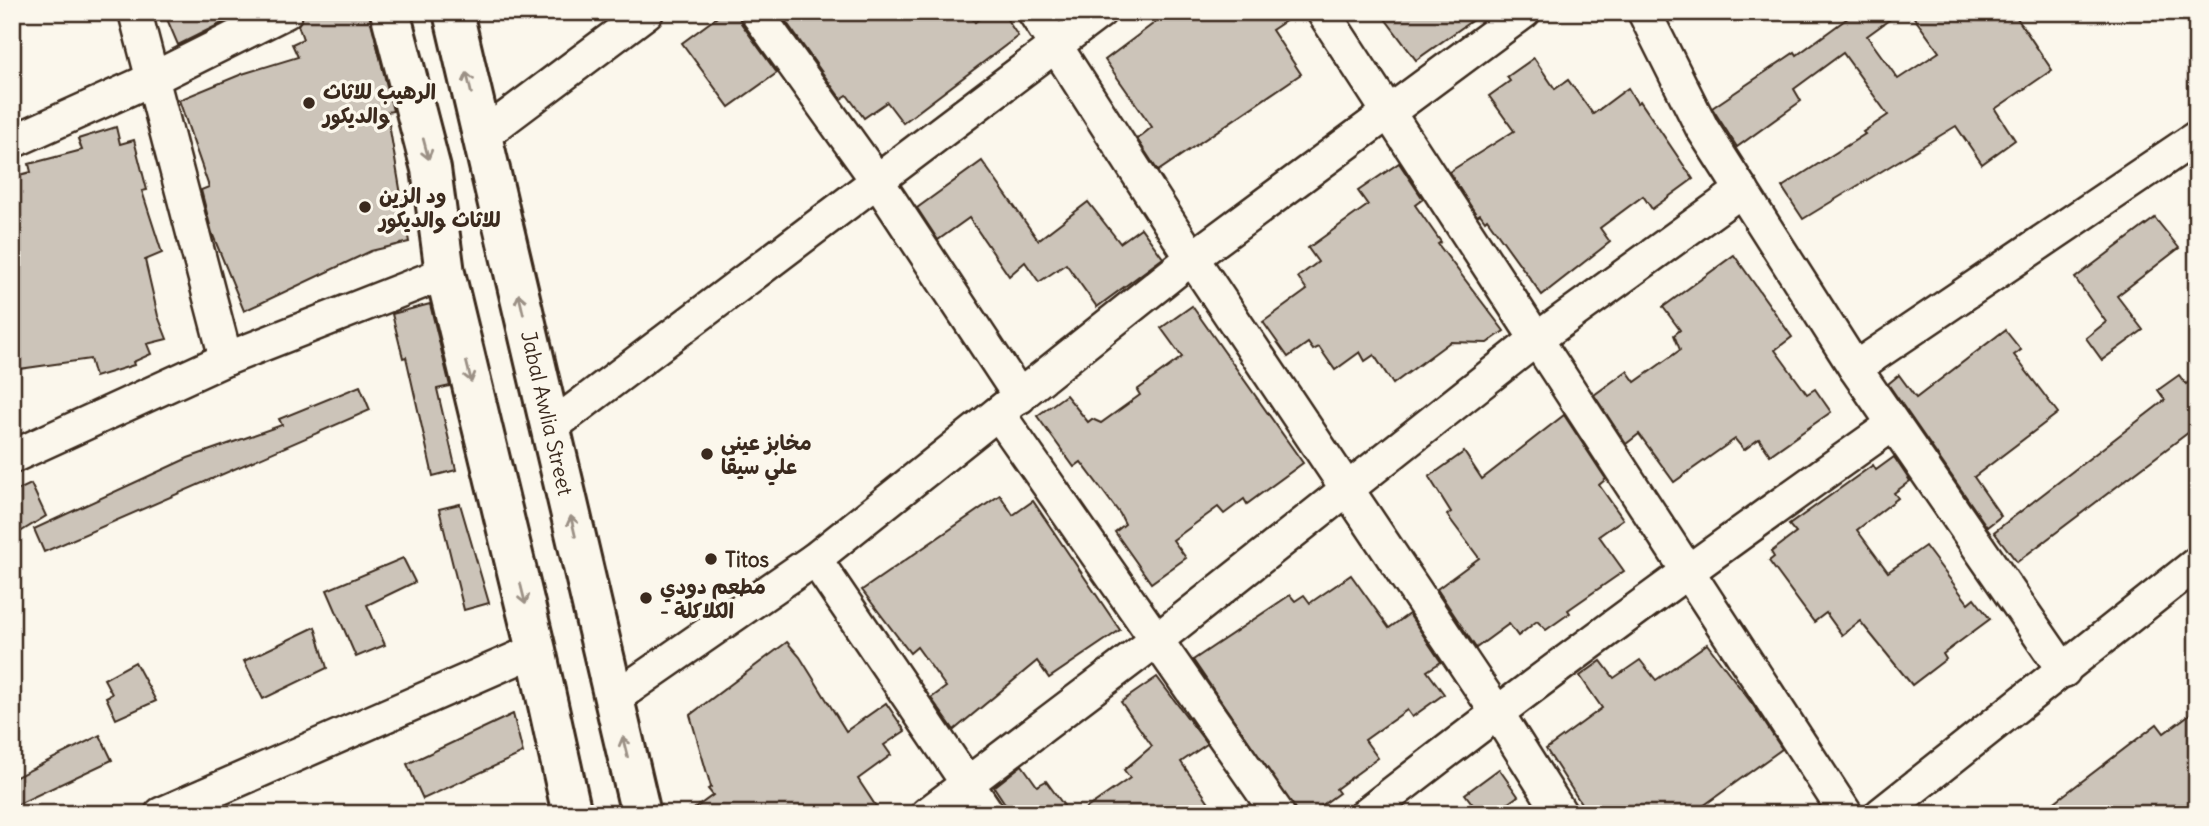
<svg xmlns="http://www.w3.org/2000/svg" width="2209" height="826" viewBox="0 0 2209 826" font-family="Delius,'Playpen Sans Arabic',sans-serif">
	<style>
		.building { fill: #ccc4b9; stroke: #3b2a1e; stroke-width: 2 }
		.lines { fill: none; stroke-linecap: round; stroke-linejoin: round }
		.street-casing { stroke: #3b2a1e; stroke-width: 37 }
		.primary-casing { stroke: #3b2a1e; stroke-width: 44 }
		.street { stroke: #fbf7ec; stroke-width: 32 }
		.primary { stroke: #fbf7ec; stroke-width: 38 }
		.oneway { stroke: #9b9085 }
		.poi-dot { fill: #3b2a1e; stroke: #fbf7ec; stroke-width: 2.5 }
		.labels { text-anchor: middle; dominant-baseline: central; stroke-width: 7; stroke-linejoin: round; paint-order: stroke }
		.poi-label { font-size: 21px; font-weight: bold; fill: #3b2a1e; stroke: #fbf7ec; text-anchor: start }
		.street-label { font-size: 21px; fill: #3b2a1e; stroke: #fbf7ec }
	</style>
	<rect width="100%" height="100%" fill="#fbf7ec"/>
	<filter id="ink" filterUnits="userSpaceOnUse"><feTurbulence type="fractalNoise" baseFrequency=".0143" numOctaves="2"/><feDisplacementMap in="SourceGraphic" scale="14" xChannelSelector="R" yChannelSelector="G"/><feConvolveMatrix kernelMatrix="1 2 1 2 8 2 1 2 1" color-interpolation-filters="sRGB"/></filter>
	<g filter="url(#ink)">
		<g class="building">
			<polygon points="164,12 244,12 178,45"/>
			<polygon points="304,12 369,12 393,111 387,112 409,242 371,251 244,311 212,233 201,190 209,187 179,100 242,74 298,57 292,44 303,39 298,25"/>
			<polygon points="724,12 738,12 741,23 777,73 729,107 682,43"/>
			<polygon points="787,12 967,12 975,22 988,12 1002,12 1018,36 903,123 887,102 864,118 847,95 841,99 782,16"/>
			<polygon points="1169,12 1299,12 1272,30 1301,74 1158,171 1137,139 1152,127 1105,60"/>
			<polygon points="1380,12 1484,12 1416,60"/>
			<polygon points="1856,12 1900,12 1867,36 1898,79 1939,52 1910,12 2013,12 2052,70 1995,109 2015,140 1982,164 1956,126 1803,219 1782,187 1865,134 1863,132 1888,115 1843,53 1794,89 1801,101 1737,147 1712,108 1795,52 1797,55"/>
			<polygon points="1534,58 1555,89 1568,80 1593,114 1628,88 1637,103 1640,101 1693,179 1652,209 1643,196 1600,228 1610,242 1542,295 1487,219 1485,221 1480,214 1477,216 1449,172 1514,131 1489,96 1510,81 1507,77"/>
			<polygon points="116,127 120,144 134,140 147,190 142,191 162,253 145,260 158,316 167,339 147,344 151,354 133,362 134,365 95,377 90,359 12,370 12,253 20,248 12,214 12,177 31,172 29,164 82,150 78,139"/>
			<polygon points="982,161 1038,240 1088,202 1120,243 1141,228 1163,258 1097,307 1066,264 1039,282 1025,262 1009,276 969,218 938,240 917,208"/>
			<polygon points="1399,163 1423,199 1415,205 1441,242 1438,244 1504,331 1487,343 1450,342 1393,384 1374,355 1365,361 1360,352 1335,370 1319,347 1313,350 1308,343 1288,357 1263,322 1307,290 1298,277 1318,262 1308,248 1368,205 1358,191"/>
			<polygon points="2155,218 2179,248 2117,296 2143,330 2102,360 2086,338 2106,322 2075,278"/>
			<polygon points="1734,255 1792,337 1775,350 1807,394 1815,389 1831,412 1770,455 1759,439 1744,450 1735,439 1674,482 1639,434 1626,444 1594,395 1627,371 1635,382 1680,350 1674,335 1680,330 1663,307"/>
			<polygon points="430,304 450,386 437,389 456,470 433,476 406,357 403,358 392,314"/>
			<polygon points="1192,306 1303,463 1247,504 1244,499 1224,514 1218,507 1173,540 1186,558 1151,583 1115,532 1125,524 1120,514 1081,462 1074,467 1037,416 1066,395 1088,422 1092,419 1101,423 1140,395 1137,390 1182,357 1161,328"/>
			<polygon points="2005,330 2021,350 2014,355 2058,413 1974,477 2001,516 1987,527 1888,384 1899,375 1916,398"/>
			<polygon points="2179,375 2186,384 2197,376 2197,426 2017,562 1994,532 2165,400 2158,390"/>
			<polygon points="360,386 370,410 44,552 34,529 188,458 282,425 279,419"/>
			<polygon points="1564,415 1606,479 1599,485 1623,519 1599,536 1624,571 1568,610 1570,613 1546,630 1537,621 1518,636 1509,624 1476,648 1437,589 1479,558 1447,515 1451,512 1429,477 1464,452 1482,479"/>
			<polygon points="1894,457 1910,481 1894,493 1898,498 1857,530 1888,572 1925,546 1968,603 1974,598 1990,619 1943,654 1946,659 1912,685 1860,621 1842,635 1826,613 1814,622 1769,561 1774,557 1771,552 1796,533 1789,525 1873,465 1876,470"/>
			<polygon points="31,484 46,516 12,537 12,493"/>
			<polygon points="1000,495 1013,515 1033,501 1120,630 1049,678 1037,661 954,730 931,698 946,687 917,647 910,653 862,590"/>
			<polygon points="460,504 489,603 464,610 439,509"/>
			<polygon points="403,558 415,582 367,605 385,645 356,657 327,590"/>
			<polygon points="1351,575 1389,628 1409,614 1441,662 1427,671 1444,694 1412,717 1407,710 1365,740 1378,758 1336,789 1339,793 1310,814 1298,814 1193,660 1290,595 1295,601 1304,595 1310,603"/>
			<polygon points="315,627 327,668 263,699 244,661"/>
			<polygon points="787,642 800,657 846,731 886,703 905,731 884,745 891,755 858,779 881,814 687,814 713,795 708,789 711,787 690,715"/>
			<polygon points="1707,644 1753,705 1782,749 1692,814 1588,814 1546,749 1602,708 1580,676 1601,661 1614,678 1640,660 1656,680"/>
			<polygon points="135,662 156,701 116,719 106,697 112,694 104,679"/>
			<polygon points="1157,677 1207,744 1181,762 1217,814 1078,814 1130,778 1124,770 1152,746 1121,702"/>
			<polygon points="2197,709 2197,800 2179,814 2039,814 2157,724 2164,733"/>
			<polygon points="513,714 523,753 423,799 407,764"/>
			<polygon points="100,735 112,760 12,807 12,779"/>
			<polygon points="1022,765 1037,786 1046,781 1070,814 1006,814 1006,805 994,787"/>
			<polygon points="1499,769 1518,796 1493,814 1480,814 1465,794"/>
		</g>
		<g class="lines">
			<g class="street-casing">
				<g id="street">
					<polyline points="135,12 226,359"/>
					<polyline points="756,12 878,182 1020,397"/>
					<polyline points="1034,12 1192,258 1496,711 1561,814"/>
					<path d="M1323,12C1496,280 1673,546 1846,814"/>
					<polyline points="1644,12 1702,128 1855,368 2064,671"/>
					<polyline points="482,136 647,12"/>
					<polyline points="12,142 152,79 286,12"/>
					<polyline points="1855,368 2197,137"/>
					<polyline points="998,413 1278,814"/>
					<polyline points="550,428 1100,12"/>
					<polyline points="12,457 226,359 445,273"/>
					<polyline points="815,559 988,814"/>
					<polyline points="613,699 815,559 1192,258 1524,12"/>
					<polyline points="161,814 536,650"/>
					<polyline points="927,814 1158,639 1534,341 1742,190"/>
					<path d="M1366,814C1538,679 1714,551 1892,425"/>
					<polyline points="1881,814 2197,563"/>
				</g>
			</g>
			<g class="primary-casing">
				<g id="primary">
					<polyline points="390,12 431,169 445,273 536,650 572,814"/>
					<polyline points="453,12 641,814"/>
				</g>
			</g>
			<use href="#street" class="street"/>
			<use href="#primary" class="primary"/>
		</g>
		<defs><path id="oneway-shaft" d="M-6 0H5M1.5-3L5.5 0L1.5 3" fill="none" stroke-width="1.6" stroke-linecap="round" stroke-linejoin="round" transform="scale(1.75)"/></defs>
		<g class="oneway">
			<use href="#oneway-shaft" transform="translate(469 83) rotate(-103)"/>
			<use href="#oneway-shaft" transform="translate(426 149) rotate(75)"/>
			<use href="#oneway-shaft" transform="translate(521 304) rotate(-103)"/>
			<use href="#oneway-shaft" transform="translate(469 372) rotate(76)"/>
			<use href="#oneway-shaft" transform="translate(573 526) rotate(-103)"/>
			<use href="#oneway-shaft" transform="translate(523 594) rotate(76)"/>
			<use href="#oneway-shaft" transform="translate(625 747) rotate(-104)"/>
		</g>
	</g>
	<g class="poi-dot">
		<circle cx="309" cy="103" r="7"/>
		<circle cx="365" cy="207" r="7"/>
		<circle cx="707" cy="454" r="7"/>
		<circle cx="711" cy="559" r="7"/>
		<circle cx="646" cy="598" r="7"/>
	</g>
	<g class="labels">
		<g class="poi-label">
			<text x="323" y="91">الرهيب للاثاث<tspan x="323" dy="24">والديكور</tspan></text>
			<text x="379" y="195">ود الزين<tspan x="379" dy="24">للاثاث والديكور</tspan></text>
			<text x="721" y="442">مخابز عيني<tspan x="721" dy="24">علي سيقا</tspan></text>
			<text x="725" y="559">Titos</text>
			<text x="660" y="586">مطعم دودي<tspan x="660" dy="24">- الكلاكلة</tspan></text>
		</g>
		<g class="street-label">
			<text transform="translate(547 413) rotate(77)">Jabal Awlia Street</text>
		</g>
	</g>
	<rect width="2209" height="826" fill="none" stroke="#fbf7ec" stroke-width="42"/>
	<rect x="21" y="21" width="2167" height="784" fill="none" stroke="#3b2a1e" stroke-width="2.5" filter="url(#ink)"/>
</svg>
